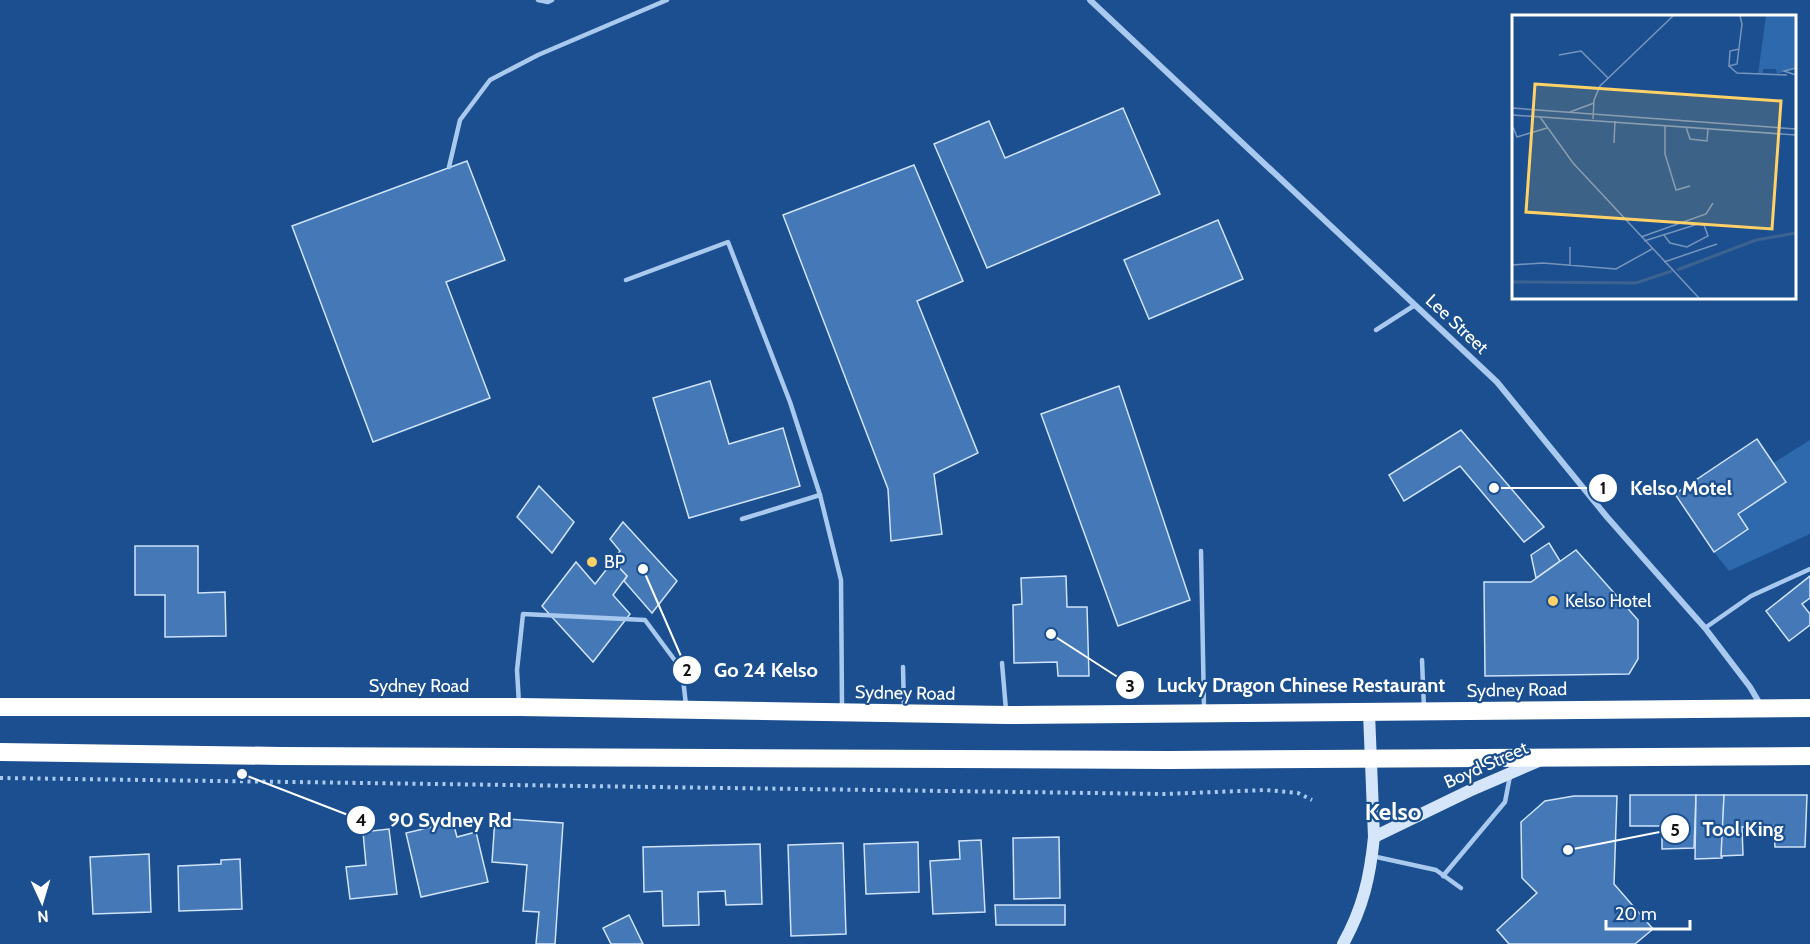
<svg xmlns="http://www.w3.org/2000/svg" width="1810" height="944" viewBox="0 0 1810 944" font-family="Cabin,sans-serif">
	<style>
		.green { fill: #2e69ad }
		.building { fill: #4478b7; stroke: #cfe3fa; stroke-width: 1.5 }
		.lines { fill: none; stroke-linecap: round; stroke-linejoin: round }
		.path { stroke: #a9c9ee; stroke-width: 4; stroke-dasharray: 3 4.5; stroke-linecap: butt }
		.lane { stroke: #a9c9ee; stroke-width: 4.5 }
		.street { stroke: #a9c9ee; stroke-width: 6 }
		.secondary { stroke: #d6e6fa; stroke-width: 12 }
		.highway { stroke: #fff; stroke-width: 18 }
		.poi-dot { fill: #ffd166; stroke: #1b4f8f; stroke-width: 2 }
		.labels { text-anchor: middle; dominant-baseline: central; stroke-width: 4.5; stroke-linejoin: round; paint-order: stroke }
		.street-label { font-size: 18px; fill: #fff; stroke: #1b4f8f }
		.poi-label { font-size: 18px; fill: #fff; stroke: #1b4f8f; text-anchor: start }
		.district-label { font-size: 24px; font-weight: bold; fill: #fff; stroke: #1b4f8f }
		.inset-river { fill: none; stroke: #3c6290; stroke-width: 3 }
		.inset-road { fill: none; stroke: #7695bc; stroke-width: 1.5 }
		.view { fill: #ffd166; fill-opacity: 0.15; stroke: #ffd166; stroke-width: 3 }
		.inset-edge { fill: none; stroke: #fff; stroke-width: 3 }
		.leader { fill: none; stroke: #fff; stroke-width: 2 }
		.callout-dot { fill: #fff; stroke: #1b4f8f; stroke-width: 2 }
		.mark-label { font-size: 18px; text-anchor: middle; font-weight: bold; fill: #111 }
		.callout-label { font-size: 20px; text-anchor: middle; font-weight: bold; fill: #fff; stroke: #1b4f8f; stroke-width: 4.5; stroke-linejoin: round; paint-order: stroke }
	</style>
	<rect width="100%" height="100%" fill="#1b4f8f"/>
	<polygon class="green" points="1810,440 1810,534 1729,571 1714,552 1748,529 1738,514 1786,483 1773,463"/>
	<g class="building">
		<polygon points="1123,108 1160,194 987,268 934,144 989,121 1005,158"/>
		<polygon points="467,161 505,260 446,282 490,398 373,442 292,226"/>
		<polygon points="914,165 963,281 917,301 978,453 934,474 942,534 891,541 888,489 783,215"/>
		<polygon points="1218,220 1243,279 1149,319 1124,260"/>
		<polygon points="710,381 729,444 783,428 800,486 689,518 653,398"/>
		<polygon points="1119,386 1190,600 1118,626 1041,414"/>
		<polygon points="1461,430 1544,527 1524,542 1460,466 1404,501 1389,475"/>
		<polygon points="1757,439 1786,482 1738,514 1748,529 1714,552 1675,494"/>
		<polygon points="539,486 574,522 552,553 517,517"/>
		<polygon points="623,522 677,581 652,613 624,581 627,576 613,561 620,551 610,539"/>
		<polygon points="1549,543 1560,561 1536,578 1531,555"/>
		<polygon points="135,546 198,546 198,593 225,592 226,636 165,637 165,595 135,595"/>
		<polygon points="1576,550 1638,620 1638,659 1629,674 1485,676 1484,582 1531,582"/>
		<polygon points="613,561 627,576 613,595 630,614 593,662 542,606 576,562 595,584"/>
		<polygon points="1066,576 1067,607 1087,607 1089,676 1058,676 1057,662 1014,663 1013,605 1022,604 1021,578"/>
		<polygon points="1810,576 1810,598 1802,604 1810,614 1810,625 1789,641 1766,611"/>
		<polygon points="1630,795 1696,795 1694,848 1662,849 1662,826 1630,826"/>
		<polygon points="1696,795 1724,795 1722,858 1695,859"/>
		<polygon points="1724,795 1807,795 1805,847 1775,847 1774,826 1742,827 1743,855 1721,856"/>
		<polygon points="1574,796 1617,796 1614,884 1653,929 1635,944 1509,944 1497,930 1537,893 1522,878 1521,822 1545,801"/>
		<polygon points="495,818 563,823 555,944 536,944 539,912 523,911 527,865 492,862"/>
		<polygon points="453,822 457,837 476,832 488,882 421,897 406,833"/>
		<polygon points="389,829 397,894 350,899 346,867 366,865 363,832"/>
		<polygon points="1059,837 1060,898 1014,899 1013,838"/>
		<polygon points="981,840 985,912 933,914 930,861 960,859 959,841"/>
		<polygon points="918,842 919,892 866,894 864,844"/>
		<polygon points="843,843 846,934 791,936 788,845"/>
		<polygon points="760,844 762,904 726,905 725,891 698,892 699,925 663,926 662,891 644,892 643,847"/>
		<polygon points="149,854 151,912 93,914 90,857"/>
		<polygon points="240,859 242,909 179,911 178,866 221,864 221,860"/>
		<polygon points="995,905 1065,905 1065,925 996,925"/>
		<polygon points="629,915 643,944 611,944 603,928"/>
	</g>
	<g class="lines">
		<polyline class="path" points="0,778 1164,794 1266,790 1298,793 1312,800"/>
		<g class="lane">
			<polyline points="538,0 548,2 552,0"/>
			<polyline points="449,167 460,120 490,80 538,55 667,0"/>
			<polyline points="626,280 728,242 790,402 820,495 841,580 842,707"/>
			<polyline points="1376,330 1415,305"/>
			<polyline points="742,519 820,495"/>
			<polyline points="1201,551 1204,708"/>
			<polyline points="1705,628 1751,596 1810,569"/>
			<polyline points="1422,660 1424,708"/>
			<polyline points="1002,663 1006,710"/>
			<polyline points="903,667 904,710"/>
			<polyline points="519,704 517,670 523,614 645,620 682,670 686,705"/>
			<polyline points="1372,856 1436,870 1461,888"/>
			<polyline points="1443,876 1505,802 1510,776"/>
		</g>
		<polyline class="street" points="1090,0 1497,382 1607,517 1705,628 1750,687 1760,704"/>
		<g class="secondary">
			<polyline points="1374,837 1469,791 1541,760"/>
			<path d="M1343,944C1363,908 1370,877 1374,837L1369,713"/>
		</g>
		<g class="highway">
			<polyline points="0,707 520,707 1007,715 1810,708"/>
			<polyline points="0,752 281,756 1169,760 1810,756"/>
		</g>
	</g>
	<g class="poi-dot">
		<circle cx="592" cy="562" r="6"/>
		<circle cx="1553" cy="601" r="6"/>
	</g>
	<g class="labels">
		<g class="street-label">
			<text transform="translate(1457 324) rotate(43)">Lee Street</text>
			<text x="419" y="686">Sydney Road</text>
			<text transform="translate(1517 690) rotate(-1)">Sydney Road</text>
			<text transform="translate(905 693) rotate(1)">Sydney Road</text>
			<text transform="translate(1486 765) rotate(-24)">Boyd Street</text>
		</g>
		<g class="poi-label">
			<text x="604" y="562">BP</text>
			<text x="1565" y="601">Kelso Hotel</text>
		</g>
		<g class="district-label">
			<text x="1393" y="811">Kelso</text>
		</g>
	</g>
	<g transform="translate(1512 15)">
		<rect width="284" height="284" fill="#1b4f8f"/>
		<path d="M254,1H283V53L265,59L264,54H251V59H246Z" fill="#2e69ad"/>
		<path class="inset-river" d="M165,255L244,225L284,218M0,267L124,268L160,256"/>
		<path class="inset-road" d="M227,34L218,36L217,51L225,49L230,9L228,1M47,40L69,36L96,63M217,51L225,58L275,60M284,53L272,56L284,60M0,93L284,114M58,97L82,88M0,100L284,120M28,102L61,148L187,283M81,104L82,85L88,71L161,1M153,110V139L164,175L178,171M1,112L5,122L35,113M174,112L178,124L195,126L196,114M102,128L103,106M129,222L194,199L201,188M132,226L186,209L192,210L196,221L175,232L158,228L152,220M152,247L205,229M0,250L31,248L104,254L140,234M58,251V232"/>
		<path class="view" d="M23,69L269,86L260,214L14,197Z"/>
		<rect width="284" height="284" class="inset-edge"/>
	</g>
	<path class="leader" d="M1494 488L1603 488M643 569L687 670M1051 634L1130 685M242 774L361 820M1568 850L1675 829"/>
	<g class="callout-dot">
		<circle cx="1494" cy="488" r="6"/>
		<circle cx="643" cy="569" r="6"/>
		<circle cx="1051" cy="634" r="6"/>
		<circle cx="242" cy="774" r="6"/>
		<circle cx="1568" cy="850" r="6"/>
		<circle cx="1603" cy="488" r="15"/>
		<circle cx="687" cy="670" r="15"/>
		<circle cx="1130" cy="685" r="15"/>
		<circle cx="361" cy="820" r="15"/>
		<circle cx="1675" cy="829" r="15"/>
	</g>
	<g class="mark-label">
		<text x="1603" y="494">1</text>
		<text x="687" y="676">2</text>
		<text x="1130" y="692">3</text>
		<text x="361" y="826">4</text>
		<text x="1675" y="836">5</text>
	</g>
	<g class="callout-label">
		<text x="1681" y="495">Kelso Motel</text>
		<text x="766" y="677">Go 24 Kelso</text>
		<text x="1301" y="692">Lucky Dragon Chinese Restaurant</text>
		<text x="450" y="827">90 Sydney Rd</text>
		<text x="1743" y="836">Tool King</text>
	</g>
	<g transform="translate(42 902) rotate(176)" stroke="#1b4f8f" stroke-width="4.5" paint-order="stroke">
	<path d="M0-4.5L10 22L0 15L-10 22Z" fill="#ffffff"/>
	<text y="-9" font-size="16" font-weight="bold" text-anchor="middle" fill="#ffffff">N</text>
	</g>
	<path d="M1606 920v9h84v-9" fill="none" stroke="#ffffff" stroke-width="3"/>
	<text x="1615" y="920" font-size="18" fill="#ffffff" stroke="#1b4f8f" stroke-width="4.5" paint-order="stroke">20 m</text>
</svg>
